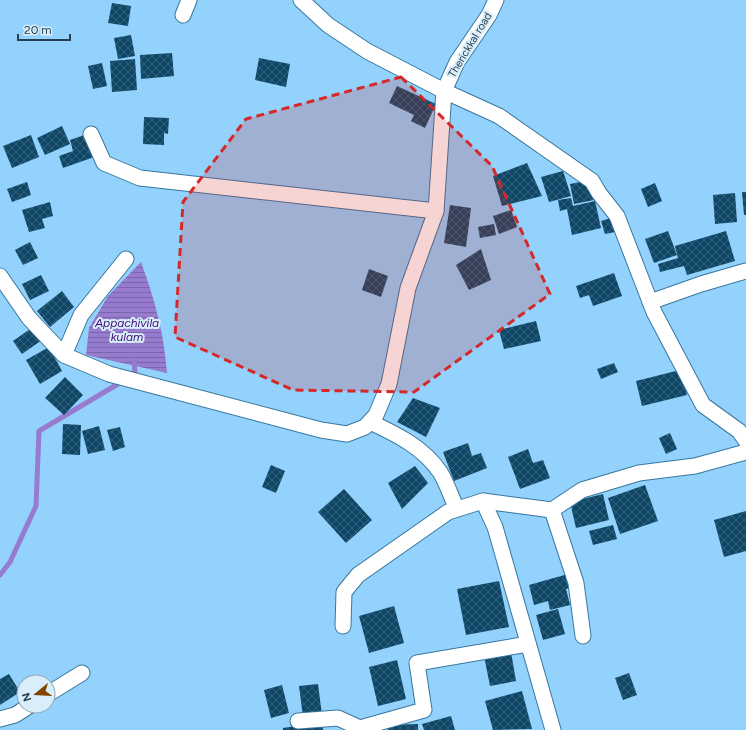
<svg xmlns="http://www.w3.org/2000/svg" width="746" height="730" viewBox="0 0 746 730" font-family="Figtree,sans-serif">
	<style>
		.water { fill: url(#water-rules) }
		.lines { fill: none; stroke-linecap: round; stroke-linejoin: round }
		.stream { stroke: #977bcf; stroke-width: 5 }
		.building { fill: url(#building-cross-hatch) }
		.minor-casing { stroke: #38779e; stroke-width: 17 }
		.minor { stroke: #fff; stroke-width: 15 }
		.marked { fill: #d62828; fill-opacity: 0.2; stroke: #d62828; stroke-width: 3; stroke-dasharray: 8 5; stroke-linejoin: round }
		.labels { text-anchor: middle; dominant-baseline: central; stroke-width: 4; stroke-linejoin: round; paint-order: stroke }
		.street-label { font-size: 11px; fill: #264052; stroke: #daedfa }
		.water-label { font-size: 12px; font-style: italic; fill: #3e0a73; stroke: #daedfa }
	</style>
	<defs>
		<pattern id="water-rules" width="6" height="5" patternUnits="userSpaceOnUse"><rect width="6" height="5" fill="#977bcf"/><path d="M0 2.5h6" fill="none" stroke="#7b66ab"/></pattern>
		<pattern id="building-cross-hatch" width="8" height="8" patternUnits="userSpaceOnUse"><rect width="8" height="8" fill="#104766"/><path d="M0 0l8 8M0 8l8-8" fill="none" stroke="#33607a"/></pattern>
	</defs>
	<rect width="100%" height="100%" fill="#92d2fd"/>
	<path class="water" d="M141,262C155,300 164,334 167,373L86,355L89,328L108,296Z"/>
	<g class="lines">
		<g class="stream">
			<polyline points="130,377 135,373 134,360"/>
			<polyline points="0,575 10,562 36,506 39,431 123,381"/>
		</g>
	</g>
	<g class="building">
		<polygon points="112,3 131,6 128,26 108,23"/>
		<polygon points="131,35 135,56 118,59 114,38"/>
		<polygon points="172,53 174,76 141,79 140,55"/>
		<polygon points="259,58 290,64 286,87 255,80"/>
		<polygon points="135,59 137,90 112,92 110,61"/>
		<polygon points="102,63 107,86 93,89 88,66"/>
		<polygon points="397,86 436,104 425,128 411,121 414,115 389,103"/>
		<polygon points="144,117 169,118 168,134 164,133 164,145 143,144"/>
		<polygon points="62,126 70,144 45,155 37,138"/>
		<polygon points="90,133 97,156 63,168 59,156 73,151 70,140"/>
		<polygon points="31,135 39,157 12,168 3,146"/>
		<polygon points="527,163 542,196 502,206 493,176"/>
		<polygon points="563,171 571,196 549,202 541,177"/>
		<polygon points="590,180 594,200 574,204 570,184"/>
		<polygon points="27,182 31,195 12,202 7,189"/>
		<polygon points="655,183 662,201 648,207 641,189"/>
		<polygon points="742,192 746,192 746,215 744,215"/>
		<polygon points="735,193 737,222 715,224 713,195"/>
		<polygon points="571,198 573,206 595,201 601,228 572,235 567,209 560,211 558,200"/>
		<polygon points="50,202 53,216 42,219 45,228 29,232 22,210"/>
		<polygon points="450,205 471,208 466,247 444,243"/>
		<polygon points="511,210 517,227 499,234 493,216"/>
		<polygon points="611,218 615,232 605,234 601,221"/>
		<polygon points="494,224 496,235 480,238 478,227"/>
		<polygon points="668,231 677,255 654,263 645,239"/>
		<polygon points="726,231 735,261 687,275 684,266 660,272 658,264 678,258 675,246"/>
		<polygon points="30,242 38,258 23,265 15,250"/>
		<polygon points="481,249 491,280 469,290 456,265"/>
		<polygon points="369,269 388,276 381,297 362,290"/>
		<polygon points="614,273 622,296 593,306 589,295 580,298 576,286"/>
		<polygon points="41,275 49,291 30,300 22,284"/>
		<polygon points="62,291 74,307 50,327 37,311"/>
		<polygon points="536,321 541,341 504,349 499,330"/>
		<polygon points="33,327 42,340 22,354 13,341"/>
		<polygon points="49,347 62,371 40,384 26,360"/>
		<polygon points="614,363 618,372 601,379 597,369"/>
		<polygon points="680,370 687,395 642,406 636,381"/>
		<polygon points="65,377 83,395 64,415 45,398"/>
		<polygon points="413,398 440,408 426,437 397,422"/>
		<polygon points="63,424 81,425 80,455 62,454"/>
		<polygon points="99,426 105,450 88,454 82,431"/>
		<polygon points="120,427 125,447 113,451 107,430"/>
		<polygon points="670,433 677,449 666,454 659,438"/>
		<polygon points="468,443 472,456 481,453 487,468 454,481 443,452"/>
		<polygon points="528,449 533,463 543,460 550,478 520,489 508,457"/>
		<polygon points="271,465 285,471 276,493 262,487"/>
		<polygon points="415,466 428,483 402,509 388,483"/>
		<polygon points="645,485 658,521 620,534 608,498"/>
		<polygon points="344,489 372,520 346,543 318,512"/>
		<polygon points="603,494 609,520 576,528 570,502"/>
		<polygon points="746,511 746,551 724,557 714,520"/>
		<polygon points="613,525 617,539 593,545 589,531"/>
		<polygon points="568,574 572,587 566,589 570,605 550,610 548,601 534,605 529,585"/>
		<polygon points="499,581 509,627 466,635 457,589"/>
		<polygon points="394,606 404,643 369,653 359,616"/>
		<polygon points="558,609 565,634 543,640 536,615"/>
		<polygon points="511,652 516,681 490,686 484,656"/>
		<polygon points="397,660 406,699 378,706 369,667"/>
		<polygon points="629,673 637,695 623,700 615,678"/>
		<polygon points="9,674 20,692 0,705 0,679"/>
		<polygon points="318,684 322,715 303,717 299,686"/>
		<polygon points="282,685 289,713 271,718 264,690"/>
		<polygon points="522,691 532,729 493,730 485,701"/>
		<polygon points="451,716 455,730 424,730 422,724"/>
		<polygon points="322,722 323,730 283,730 283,728"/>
		<polygon points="418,724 418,730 388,730 388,725"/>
	</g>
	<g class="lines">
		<g class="minor-casing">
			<g id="minor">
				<polyline points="301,0 328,25 367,51 444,91 499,116 592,181 599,193 617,216 654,312 703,405 739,431 746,441"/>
				<polyline points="183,15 189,0"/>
				<polyline points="91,134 104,163 140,178 436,211"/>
				<polyline points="0,276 29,318 64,355 109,374 321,430 347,434 365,427 376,415 389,384 408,288 436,211 444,91 457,62 489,15 496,0"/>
				<polyline points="650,302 701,284 746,271"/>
				<polyline points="64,355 81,315 126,259"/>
				<path d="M370,422C396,434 423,447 440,472C447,483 451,497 457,509"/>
				<polyline points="483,501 552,510 582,490 639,473 695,466 746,452"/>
				<polyline points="552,510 576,583 583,636"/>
				<polyline points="343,626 344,592 358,575 448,512 483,501 495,527 553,730"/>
				<polyline points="48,694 82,673"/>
				<polyline points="0,719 15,715 29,706"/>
				<polyline points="298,721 338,718 360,728 424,710 417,663 528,644"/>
			</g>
		</g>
		<use href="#minor" class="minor"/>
	</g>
	<path class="marked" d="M401,77L492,166L550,294L414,392L293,390L175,337L183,202L246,119Z"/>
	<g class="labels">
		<g class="street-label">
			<text transform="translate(470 45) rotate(-59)">Therickkal road</text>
		</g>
		<g class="water-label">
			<text x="127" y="323">Appachivila<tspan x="127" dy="14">kulam</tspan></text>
		</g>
	</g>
	<g transform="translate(36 694) rotate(252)"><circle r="19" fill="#daedfa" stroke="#92a8b7"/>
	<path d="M0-3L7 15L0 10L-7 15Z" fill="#814400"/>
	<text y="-6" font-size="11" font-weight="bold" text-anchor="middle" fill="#264052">N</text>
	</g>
	<path d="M18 34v6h52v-6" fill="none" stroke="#264052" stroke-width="2"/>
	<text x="24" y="34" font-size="12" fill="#264052" stroke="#daedfa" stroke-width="3" paint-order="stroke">20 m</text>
</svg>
